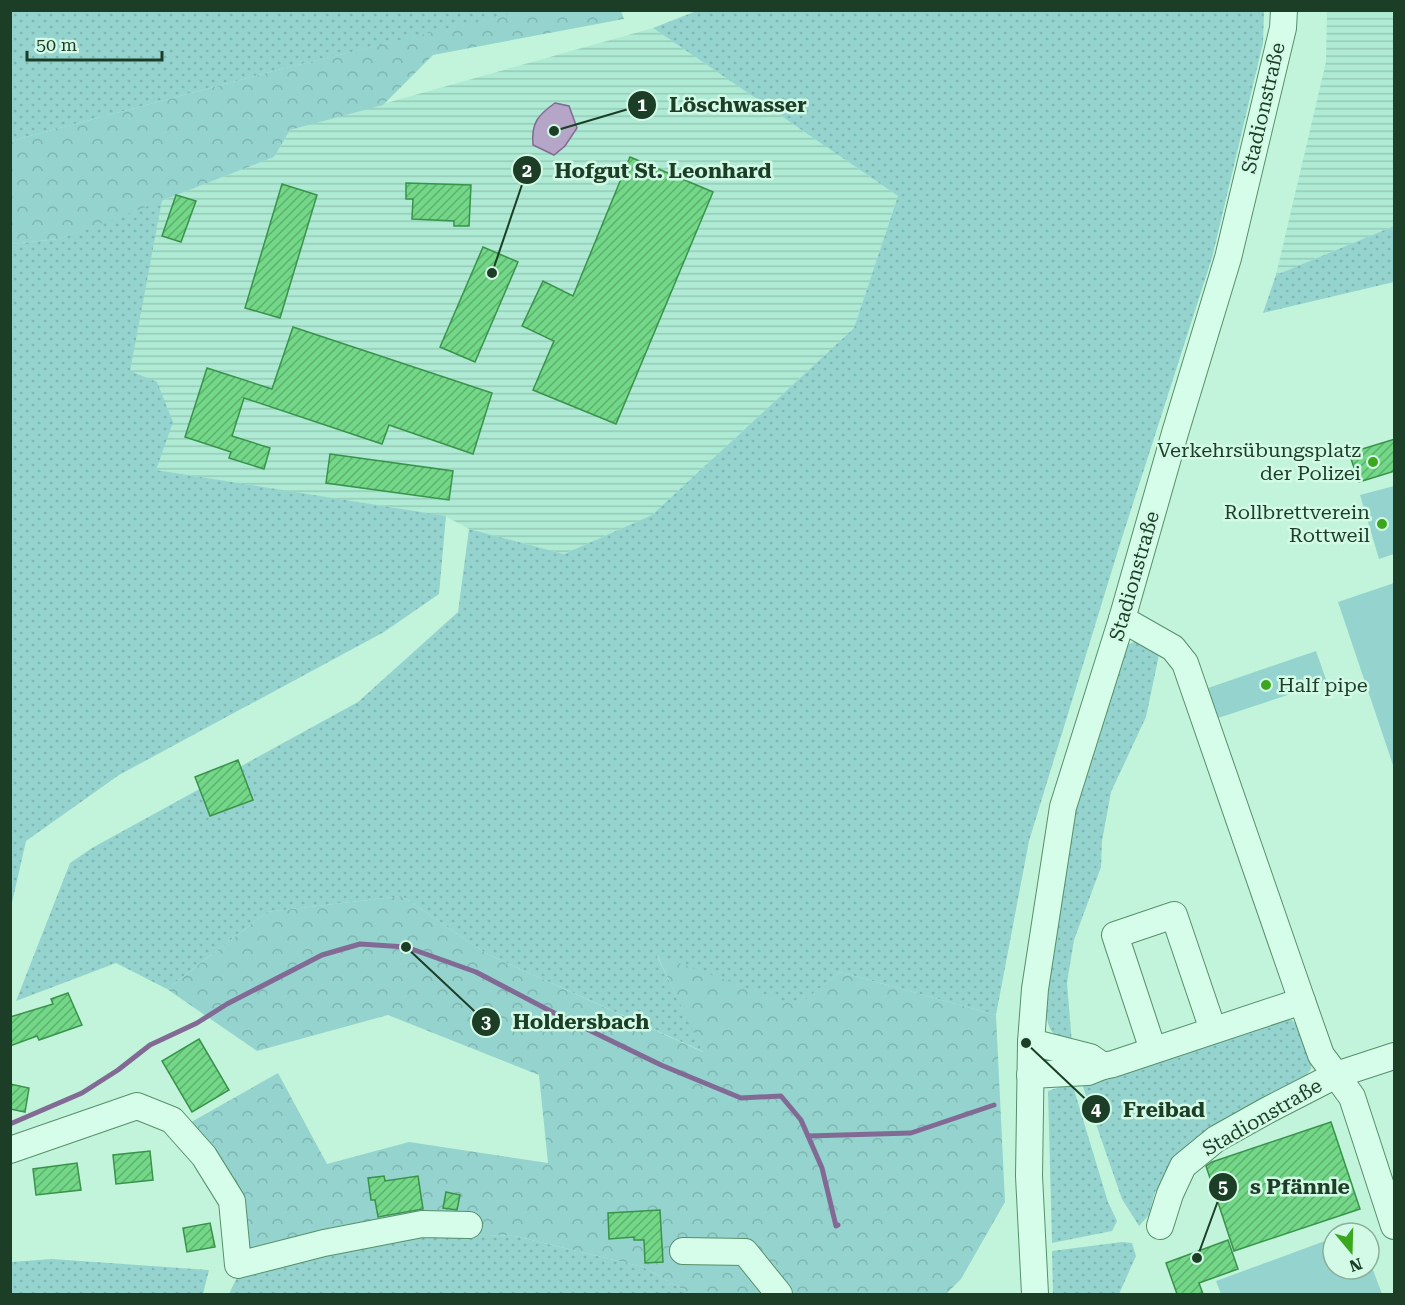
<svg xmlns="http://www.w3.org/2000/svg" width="1405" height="1305" viewBox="0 0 1405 1305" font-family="'Roboto Serif',serif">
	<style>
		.farmland { fill: url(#farmland-rules) }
		.grass { fill: url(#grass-dots) }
		.forest { fill: url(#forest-crowns) }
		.pitch { fill: #94d3ce }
		.water { fill: #b5a5c6; stroke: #826a95; stroke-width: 1.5 }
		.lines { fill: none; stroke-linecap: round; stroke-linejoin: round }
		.stream { stroke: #826a95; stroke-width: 5 }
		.building { fill: url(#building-hatch); stroke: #39934a; stroke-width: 1.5 }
		.minor-casing { stroke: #569069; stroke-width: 28 }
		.minor { stroke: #d6fdea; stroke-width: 26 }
		.poi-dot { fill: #3ba71e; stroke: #d3fae7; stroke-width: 2 }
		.labels { text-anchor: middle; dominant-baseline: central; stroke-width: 5; stroke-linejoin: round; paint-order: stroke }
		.street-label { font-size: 20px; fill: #1c3e26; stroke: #d3fae7 }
		.poi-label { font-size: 20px; fill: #1c3e26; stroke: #d3fae7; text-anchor: end }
		.leader { fill: none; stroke: #1c3e26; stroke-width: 2 }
		.callout-dot { fill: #1c3e26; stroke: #d3fae7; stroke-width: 2 }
		.mark-label { font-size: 18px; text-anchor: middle; font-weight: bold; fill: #fff }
		.callout-label { font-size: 21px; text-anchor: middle; font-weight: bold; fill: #1c3e26; stroke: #d3fae7; stroke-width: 5; stroke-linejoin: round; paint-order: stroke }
	</style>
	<defs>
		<pattern id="farmland-rules" width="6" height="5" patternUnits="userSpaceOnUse" patternTransform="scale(1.5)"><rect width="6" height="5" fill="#aeead4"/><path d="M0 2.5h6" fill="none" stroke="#95cab6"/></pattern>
		<pattern id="grass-dots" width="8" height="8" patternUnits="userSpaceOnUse" patternTransform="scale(1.5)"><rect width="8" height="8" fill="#94d3ce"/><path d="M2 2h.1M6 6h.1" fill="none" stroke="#7fb6b1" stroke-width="1.8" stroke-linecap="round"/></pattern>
		<pattern id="forest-crowns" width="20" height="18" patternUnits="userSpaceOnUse" patternTransform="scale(1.5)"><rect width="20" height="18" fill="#94d3ce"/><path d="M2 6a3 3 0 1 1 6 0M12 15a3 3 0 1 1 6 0" fill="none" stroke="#7fb6b1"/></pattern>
		<pattern id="building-hatch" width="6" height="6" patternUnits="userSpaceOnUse" patternTransform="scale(1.5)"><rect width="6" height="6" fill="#73d788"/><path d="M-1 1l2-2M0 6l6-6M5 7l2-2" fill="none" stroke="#5eb06f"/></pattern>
	</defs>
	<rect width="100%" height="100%" fill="#c2f4db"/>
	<g class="farmland">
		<polygon points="1327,11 1394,11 1394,226 1276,275 1326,62"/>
		<polygon points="653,28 898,196 854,328 652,515 564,554 469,529 445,516 155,470 161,455 88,439 120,217 274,157 290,130"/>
	</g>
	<g class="grass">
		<polygon points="699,10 1264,11 1263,43 1212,258 1120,544 1029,841 996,1015 840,972 797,1007 657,956 704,1052 485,953 402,896 267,912 167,989 116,963 16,1001 70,863 92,848 358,702 458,612 469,529 564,554 652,515 854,328 898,196 653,28"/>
		<polygon points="11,11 524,11 285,68 11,141"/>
		<polygon points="162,200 130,371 157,382 173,422 156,470 446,516 439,594 384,632 119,775 26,841 11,907 11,244 58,239"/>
		<polygon points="1394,226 1394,282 1263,313 1276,275"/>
		<path d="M1139,641L1160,650L1146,717L1111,792L1102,841L1101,867L1074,940L1067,983L1072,1044C1050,1034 1049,1032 1045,1007L1075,811L1123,647L1131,643Z"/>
		<polygon points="1278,1019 1292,1020 1301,1031 1312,1059 1311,1069 1300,1085 1178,1161 1155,1192 1149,1215 1139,1226 1122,1199 1081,1081 1116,1077"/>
		<polygon points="1072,1083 1108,1202 1117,1221 1112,1231 1052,1243 1048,1091"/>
		<polygon points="428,1233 515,1236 643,1267 691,1294 229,1294 241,1269"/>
		<polygon points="1122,1242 1132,1243 1136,1256 1119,1294 1053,1294 1052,1251"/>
		<polygon points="52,1259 209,1270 203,1294 11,1294 11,1262"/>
	</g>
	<g class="forest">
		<polygon points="524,10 621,11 624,19 433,55 383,105 290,130 274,157 120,217 58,239 11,244 11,141 285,68"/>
		<polygon points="402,896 485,953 703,1052 657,955 797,1006 840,972 996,1015 1005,1202 961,1279 946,1294 691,1294 643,1267 515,1236 428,1233 241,1269 236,1197 186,1125 278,1073 327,1164 409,1142 548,1163 539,1075 388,1015 257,1051 167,989 267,912"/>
	</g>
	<g class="pitch">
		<polygon points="1394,486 1394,554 1379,559 1360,495"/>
		<polygon points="1394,583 1394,768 1338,602"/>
		<polygon points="1316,651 1327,682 1215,719 1205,689"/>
		<polygon points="1333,1238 1333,1269 1369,1269 1369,1259 1382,1294 1221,1294 1216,1281"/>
	</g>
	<path class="water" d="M555,103L569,106L577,128L565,146L554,155L533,145C531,123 538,115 555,103Z"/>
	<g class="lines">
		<g class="stream">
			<polyline points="10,1124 82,1093 118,1070 150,1045 197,1023 227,1004 322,955 360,944 406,947 476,972 558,1015 661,1065 741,1098 781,1096 801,1120 822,1168 836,1226 838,1225"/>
			<polyline points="808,1136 911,1133 994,1105"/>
		</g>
	</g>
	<g class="building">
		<polygon points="630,157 713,192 616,424 533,390 554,341 522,326 543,281 573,296"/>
		<polygon points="406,183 471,185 469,226 454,226 454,221 412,219 413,199 406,199"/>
		<polygon points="282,184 317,195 280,318 245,308"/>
		<polygon points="176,195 196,201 181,242 162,236"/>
		<polygon points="483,247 518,262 475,362 440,347"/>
		<polygon points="293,327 492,393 473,454 389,425 382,444 244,398 232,436 270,448 264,469 229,458 231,452 185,437 207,368 272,389"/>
		<polygon points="1395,439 1395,471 1359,482 1349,453"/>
		<polygon points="330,454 453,471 449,500 326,483"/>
		<polygon points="238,760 253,800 210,816 195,777"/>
		<polygon points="68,993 82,1025 39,1040 37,1036 10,1046 10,1017 53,1004 51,999"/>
		<polygon points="199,1039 229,1090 192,1112 162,1061"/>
		<polygon points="10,1084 29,1088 25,1112 10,1109"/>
		<polygon points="1331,1122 1360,1209 1234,1251 1206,1166 1212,1162"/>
		<polygon points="150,1151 153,1180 116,1184 113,1155"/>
		<polygon points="77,1163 81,1190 36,1195 33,1169"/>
		<polygon points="384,1176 385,1181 418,1176 423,1209 378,1217 375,1200 371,1200 368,1178"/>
		<polygon points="446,1192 460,1195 457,1210 443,1208"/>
		<polygon points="660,1210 663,1262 645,1263 644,1240 634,1240 634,1237 609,1239 608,1213"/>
		<polygon points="210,1223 215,1247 187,1252 183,1228"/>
		<polygon points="1228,1240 1238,1269 1199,1283 1203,1294 1177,1294 1166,1263"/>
	</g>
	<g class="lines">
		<g class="minor-casing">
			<g id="minor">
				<polyline points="1122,619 1173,648 1185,663 1302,1001"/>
				<polyline points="1031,1042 1090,1057 1103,1066"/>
				<polyline points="1153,1050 1115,935 1174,915 1213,1030"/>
				<polyline points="1030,1075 1088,1072 1103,1066 1113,1064 1302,1001 1321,1055 1336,1075 1394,1056"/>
				<polyline points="10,1150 137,1106 172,1120 204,1156 232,1201 238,1265 324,1243 422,1224 469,1225"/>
				<polyline points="1160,1226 1170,1194 1183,1166 1216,1139 1266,1111 1336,1075 1352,1097 1394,1226"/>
				<polyline points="683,1251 745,1252 779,1294"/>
				<polyline points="1035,1294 1029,1176 1031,1042 1035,989 1063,807 1122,619 1175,433 1228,258 1283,28 1284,10"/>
			</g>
		</g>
		<use href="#minor" class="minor"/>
	</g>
	<g class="poi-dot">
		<circle cx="1373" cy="462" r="6"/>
		<circle cx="1382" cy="524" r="6"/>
		<circle cx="1266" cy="685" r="6"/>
	</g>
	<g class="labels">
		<g class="street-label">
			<text transform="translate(1263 108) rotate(-77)">Stadionstraße</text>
			<text transform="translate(1134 576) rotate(-74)">Stadionstraße</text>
			<text transform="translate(1262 1117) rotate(-30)">Stadionstraße</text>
		</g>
		<g class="poi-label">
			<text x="1361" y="450">Verkehrsübungsplatz<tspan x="1361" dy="23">der Polizei</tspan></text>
			<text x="1370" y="512">Rollbrettverein<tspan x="1370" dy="23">Rottweil</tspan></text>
			<text x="1278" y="685" text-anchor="start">Half pipe</text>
		</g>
	</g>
	<path class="leader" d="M554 131L642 105M492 273L527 170M406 947L486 1022M1026 1043L1096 1109M1197 1258L1223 1187"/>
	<g class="callout-dot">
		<circle cx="554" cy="131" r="6"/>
		<circle cx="492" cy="273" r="6"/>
		<circle cx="406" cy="947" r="6"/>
		<circle cx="1026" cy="1043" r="6"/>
		<circle cx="1197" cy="1258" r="6"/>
		<circle cx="642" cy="105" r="15"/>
		<circle cx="527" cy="170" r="15"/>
		<circle cx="486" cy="1022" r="15"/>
		<circle cx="1096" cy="1109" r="15"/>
		<circle cx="1223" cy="1187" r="15"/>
	</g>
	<g class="mark-label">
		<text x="642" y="111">1</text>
		<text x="527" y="177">2</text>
		<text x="486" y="1028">3</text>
		<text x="1096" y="1116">4</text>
		<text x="1223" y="1193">5</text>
	</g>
	<g class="callout-label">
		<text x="738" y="112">Löschwasser</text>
		<text x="663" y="178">Hofgut St. Leonhard</text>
		<text x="581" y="1029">Holdersbach</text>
		<text x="1164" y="1117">Freibad</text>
		<text x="1300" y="1194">s Pfännle</text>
	</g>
	<rect width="1405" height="1305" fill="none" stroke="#1c3e26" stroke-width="24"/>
	<g transform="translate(1351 1251) rotate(161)"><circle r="28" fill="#d3fae7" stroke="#8aaf9a" stroke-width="1.5"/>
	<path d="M0-4.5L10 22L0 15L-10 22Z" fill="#3ba71e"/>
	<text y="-9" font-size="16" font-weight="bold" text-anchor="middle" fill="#1c3e26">N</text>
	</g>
	<path d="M27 51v9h135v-9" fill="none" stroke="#1c3e26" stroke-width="3"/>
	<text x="36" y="51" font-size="18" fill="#1c3e26" stroke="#d3fae7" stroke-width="4.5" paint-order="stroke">50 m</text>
</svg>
